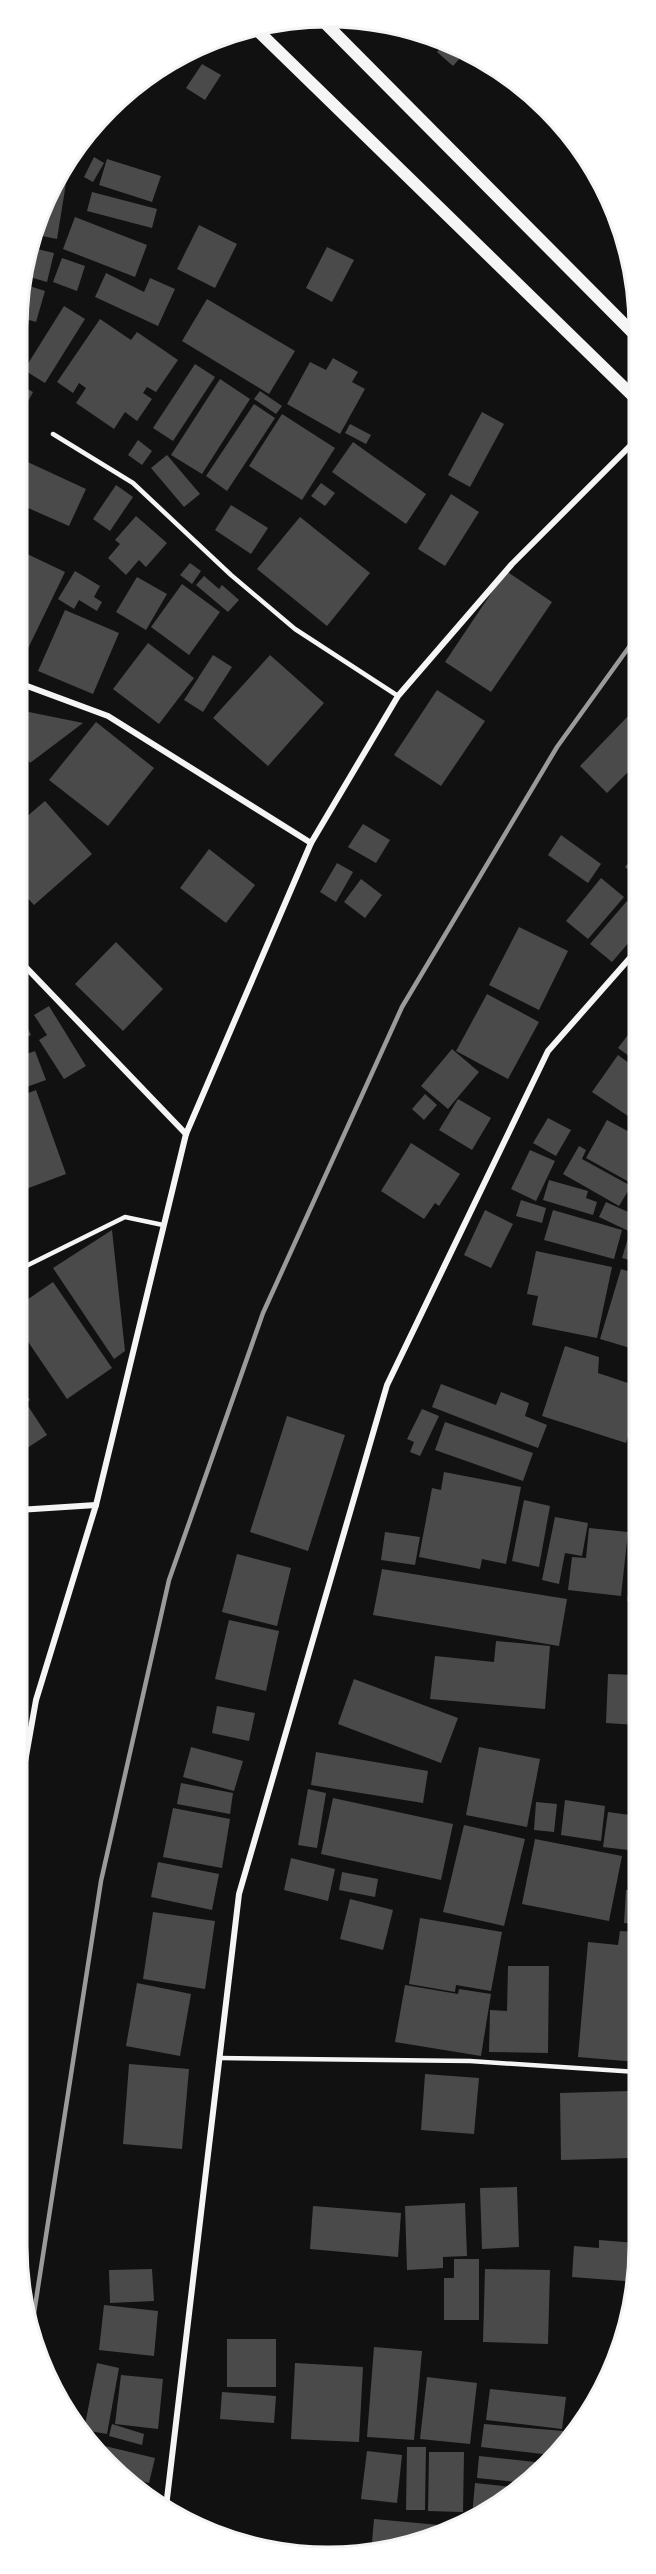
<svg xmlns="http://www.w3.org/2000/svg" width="656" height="2574" viewBox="0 0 656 2574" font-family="Cabin,sans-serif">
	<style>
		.building { fill: #4a4a4a }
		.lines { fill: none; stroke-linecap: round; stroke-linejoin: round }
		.service { stroke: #f5f5f5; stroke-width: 4.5 }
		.minor { stroke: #f5f5f5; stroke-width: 6 }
		.secondary { stroke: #f5f5f5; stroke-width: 12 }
		.rail { stroke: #9a9a9a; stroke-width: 4.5 }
		.rim { fill: none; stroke: #f5f5f5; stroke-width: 3 }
	</style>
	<rect width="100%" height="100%" fill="#111"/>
	<g class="building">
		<polygon points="445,42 467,50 453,66 437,52"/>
		<polygon points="202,64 221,75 205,100 186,88"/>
		<polygon points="94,157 104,163 93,182 84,177"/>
		<polygon points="107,159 161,176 152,202 99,185"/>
		<polygon points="55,182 66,183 57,239 37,235"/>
		<polygon points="92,192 157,209 152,228 87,211"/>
		<polygon points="75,217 147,245 135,277 63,249"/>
		<polygon points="199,225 237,244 215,288 177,269"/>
		<polygon points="327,247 354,260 332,302 306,288"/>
		<polygon points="33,248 54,253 47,282 23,275"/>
		<polygon points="62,258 85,266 77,291 53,282"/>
		<polygon points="106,273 144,292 150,278 175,289 158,326 95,297"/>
		<polygon points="20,283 45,291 36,322 19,317"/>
		<polygon points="207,299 295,351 269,394 182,341"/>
		<polygon points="64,306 85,319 45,383 24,370"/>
		<polygon points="100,319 131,340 137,332 178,360 156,392 147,387 143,393 152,399 137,421 125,412 114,429 76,403 86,388 79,383 73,393 57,382"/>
		<polygon points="333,358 358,372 352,382 365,389 340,434 287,404 310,362 326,370"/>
		<polygon points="195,364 215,377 173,441 153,428"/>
		<polygon points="220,379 250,399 202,474 171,455"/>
		<polygon points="19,384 33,392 24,409 19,407"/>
		<polygon points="260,391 282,406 276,414 254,399"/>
		<polygon points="254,404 275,418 227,491 206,476"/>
		<polygon points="482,412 504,424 470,487 448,475"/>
		<polygon points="282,414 335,448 302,500 249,466"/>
		<polygon points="350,424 371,435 366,444 345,433"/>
		<polygon points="138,440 152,451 142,465 128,455"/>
		<polygon points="353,442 426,494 406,524 332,472"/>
		<polygon points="167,455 200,494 184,507 151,468"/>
		<polygon points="19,458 86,489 69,526 19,504"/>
		<polygon points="321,483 335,493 325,506 311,496"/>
		<polygon points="116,485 133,497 110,531 93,519"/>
		<polygon points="451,494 479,512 445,566 418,549"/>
		<polygon points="231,505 268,528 251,554 215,530"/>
		<polygon points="136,516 167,543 146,567 139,560 126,575 108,558 120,544 115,540"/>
		<polygon points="300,517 370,573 327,626 257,569"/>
		<polygon points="23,552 65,572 19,667 19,560"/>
		<polygon points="190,563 201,571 192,584 180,575"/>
		<polygon points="75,571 100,586 94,597 102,602 97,611 79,600 74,609 58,599"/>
		<polygon points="506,571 552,602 491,692 445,662"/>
		<polygon points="204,576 219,589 222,585 239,600 228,612 196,585"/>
		<polygon points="137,577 167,594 146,630 116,612"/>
		<polygon points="182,584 220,612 189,655 151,627"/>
		<polygon points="65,610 119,633 93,694 38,671"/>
		<polygon points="148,643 194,678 159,724 113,689"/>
		<polygon points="213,655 232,667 203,712 184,700"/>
		<polygon points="270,655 324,703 268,766 213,718"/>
		<polygon points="437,690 485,721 441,786 394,755"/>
		<polygon points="19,710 83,723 30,763 19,747"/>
		<polygon points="631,713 637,718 637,763 607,793 580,766"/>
		<polygon points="96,722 154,768 108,826 49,780"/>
		<polygon points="45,801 92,854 34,905 18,888 18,824"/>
		<polygon points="363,824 390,840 376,863 348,847"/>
		<polygon points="561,835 601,864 588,883 548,855"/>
		<polygon points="209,849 255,885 226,923 180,888"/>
		<polygon points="637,852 637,877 625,867"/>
		<polygon points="337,863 353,872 336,902 320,892"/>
		<polygon points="601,878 624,897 588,939 566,921"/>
		<polygon points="361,879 382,895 365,918 344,902"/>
		<polygon points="627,901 637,909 637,933 612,962 590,944"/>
		<polygon points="519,927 568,951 539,1010 489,985"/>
		<polygon points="116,942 163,989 123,1031 75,984"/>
		<polygon points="487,994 539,1022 508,1079 456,1051"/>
		<polygon points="49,1006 86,1066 64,1079 39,1040 47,1035 34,1015"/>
		<polygon points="18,1009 31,1035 18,1041"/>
		<polygon points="637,1023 637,1062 618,1048"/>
		<polygon points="452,1049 479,1072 448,1109 421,1086"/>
		<polygon points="35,1051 46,1080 18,1090 18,1057"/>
		<polygon points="618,1055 637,1069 637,1122 592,1092"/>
		<polygon points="36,1090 66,1174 18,1192 18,1097"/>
		<polygon points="425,1094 437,1105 424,1120 412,1109"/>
		<polygon points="458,1099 491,1118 472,1150 439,1130"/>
		<polygon points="548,1118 571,1130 556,1156 533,1143"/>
		<polygon points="607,1120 637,1136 637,1173 631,1183 586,1158"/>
		<polygon points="411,1143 460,1174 439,1206 435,1203 424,1219 381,1191"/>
		<polygon points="579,1146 586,1150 582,1159 631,1186 619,1206 563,1174"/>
		<polygon points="530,1150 555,1161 536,1201 511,1189"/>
		<polygon points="549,1180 588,1191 586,1198 597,1202 593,1215 543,1200"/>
		<polygon points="521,1200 546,1208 542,1223 516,1216"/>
		<polygon points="606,1202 637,1216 637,1235 599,1217"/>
		<polygon points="485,1210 513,1224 491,1268 464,1255"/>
		<polygon points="553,1210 622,1230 614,1259 544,1240"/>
		<polygon points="112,1230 125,1351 114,1359 53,1268"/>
		<polygon points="628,1238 637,1241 637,1262 622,1258"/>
		<polygon points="536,1251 612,1267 597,1338 532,1325 538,1296 527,1294"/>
		<polygon points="621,1269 637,1274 637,1350 600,1339"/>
		<polygon points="53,1282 112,1368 67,1399 18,1327 18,1306"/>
		<polygon points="565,1346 599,1357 598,1373 637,1386 637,1409 626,1443 542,1416"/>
		<polygon points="18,1382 30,1400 26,1403 47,1435 18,1454"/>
		<polygon points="441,1384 496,1405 501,1392 529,1403 525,1416 547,1425 538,1448 432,1407"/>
		<polygon points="422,1409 439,1416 420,1456 410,1452 414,1442 407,1439"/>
		<polygon points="287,1416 345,1435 308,1551 250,1532"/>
		<polygon points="445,1422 533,1453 523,1481 435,1450"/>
		<polygon points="444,1472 521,1487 506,1564 482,1559 480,1569 419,1557 432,1488 441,1490"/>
		<polygon points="524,1500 550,1506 539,1567 512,1561"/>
		<polygon points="555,1517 588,1523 582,1556 565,1553 559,1584 542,1580"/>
		<polygon points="589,1528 628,1532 621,1596 568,1590 572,1557 586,1558"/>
		<polygon points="385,1532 420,1537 415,1565 381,1560"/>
		<polygon points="237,1554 291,1568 277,1626 222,1612"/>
		<polygon points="382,1569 567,1599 559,1646 373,1615"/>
		<polygon points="632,1571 637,1571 637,1603 627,1601"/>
		<polygon points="229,1620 279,1631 266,1691 215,1679"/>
		<polygon points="496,1641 550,1646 545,1709 430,1699 435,1656 494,1662"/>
		<polygon points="608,1674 637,1675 637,1725 606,1723"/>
		<polygon points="354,1679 458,1718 441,1763 338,1724"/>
		<polygon points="217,1706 255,1713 249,1741 212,1733"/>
		<polygon points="191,1747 243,1761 234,1791 183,1777"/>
		<polygon points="479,1747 540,1759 527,1827 466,1815"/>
		<polygon points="316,1752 428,1771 423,1803 311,1785"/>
		<polygon points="181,1783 233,1793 230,1814 177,1804"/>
		<polygon points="308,1789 326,1793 317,1848 298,1845"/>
		<polygon points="333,1798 453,1824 441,1880 321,1854"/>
		<polygon points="565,1800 605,1806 601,1841 561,1835"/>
		<polygon points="536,1802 557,1804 554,1832 534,1830"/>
		<polygon points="173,1808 230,1819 222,1868 163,1857"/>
		<polygon points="608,1812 637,1816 637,1851 603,1847"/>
		<polygon points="464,1825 525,1839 504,1926 443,1912"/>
		<polygon points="535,1839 622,1856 609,1921 522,1904"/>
		<polygon points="291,1858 335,1869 328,1901 284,1890"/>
		<polygon points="158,1862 219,1874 212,1910 151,1897"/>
		<polygon points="342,1872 378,1879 375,1897 339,1890"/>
		<polygon points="626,1890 637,1890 637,1924 624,1923"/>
		<polygon points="350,1899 393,1910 383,1950 340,1939"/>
		<polygon points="153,1912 215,1921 205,1989 143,1979"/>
		<polygon points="420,1918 502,1932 491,1991 456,1985 455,1992 409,1984"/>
		<polygon points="620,1931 637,1932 637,2062 578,2057 588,1942 618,1945"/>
		<polygon points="508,1966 549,1966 548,2053 489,2052 490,2010 507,2011"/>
		<polygon points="137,1983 191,1994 180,2056 126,2046"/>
		<polygon points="405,1985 458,1994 459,1989 491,1994 481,2056 395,2042"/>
		<polygon points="129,2064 189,2069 182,2149 123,2144"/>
		<polygon points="425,2074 479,2078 474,2134 421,2130"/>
		<polygon points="629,2091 631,2158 561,2160 560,2093"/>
		<polygon points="517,2187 519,2247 482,2249 480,2188"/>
		<polygon points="465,2203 467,2256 443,2257 443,2268 407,2270 405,2206"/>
		<polygon points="313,2206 401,2213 398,2257 310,2249"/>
		<polygon points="599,2240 637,2243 637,2282 572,2277 574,2246 599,2248"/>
		<polygon points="454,2259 479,2259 479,2320 444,2320 444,2278 454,2278"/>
		<polygon points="152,2269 154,2301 110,2303 109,2270"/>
		<polygon points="485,2269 550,2270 548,2344 483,2342"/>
		<polygon points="104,2305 158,2311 154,2356 99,2350"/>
		<rect x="227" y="2339" width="49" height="48"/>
		<polygon points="374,2347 422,2351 414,2440 367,2437"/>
		<polygon points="97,2363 119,2368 107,2434 84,2430"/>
		<polygon points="295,2363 363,2367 359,2442 291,2439"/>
		<polygon points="121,2375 163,2379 158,2429 115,2424"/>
		<polygon points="427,2377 477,2383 470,2444 420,2439"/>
		<polygon points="490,2389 566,2397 562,2429 486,2420"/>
		<polygon points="222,2392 276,2396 274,2423 220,2419"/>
		<polygon points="112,2424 144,2434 142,2445 109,2436"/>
		<polygon points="484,2424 563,2431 562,2442 551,2455 481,2447"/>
		<polygon points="88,2442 155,2458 149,2483 129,2478 94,2452"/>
		<polygon points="407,2447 426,2447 425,2510 406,2510"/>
		<polygon points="367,2451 402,2455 397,2503 361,2499"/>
		<polygon points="429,2452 464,2452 463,2512 428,2511"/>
		<polygon points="479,2456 544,2463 526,2483 477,2478"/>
		<polygon points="475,2483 523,2488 518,2493 472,2516"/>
		<polygon points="374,2519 450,2526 411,2546 372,2542"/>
		<polygon points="367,2546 385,2548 385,2549 366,2551"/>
	</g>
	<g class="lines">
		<g class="service">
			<polyline points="53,434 133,483 231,575 295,629 398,696"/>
			<polyline points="18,1270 125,1217 163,1225"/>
			<polyline points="220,2058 470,2061 637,2072"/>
		</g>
		<g class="minor">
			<polyline points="19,683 108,716 311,843"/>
			<polyline points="18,959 186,1134"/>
			<polyline points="18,1510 96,1505"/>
			<polyline points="17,1807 36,1700 96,1505 186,1134 311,843 398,696 512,564 637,439"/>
			<polyline points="166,2507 239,1894 387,1385 548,1051 637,950"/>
		</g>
		<g class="secondary">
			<polyline points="324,22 637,337"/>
			<polyline points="254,27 637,400"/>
		</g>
		<polyline class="rail" points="32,2326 101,1881 169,1580 263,1313 402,1007 557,747 637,636"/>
	</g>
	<path d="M0 0H656V2574H0ZM328 27H328A301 301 0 0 1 629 328V2246A301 301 0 0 1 328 2547H328A301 301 0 0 1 27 2246V328A301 301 0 0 1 328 27Z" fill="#fff" fill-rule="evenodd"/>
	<path class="rim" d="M328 27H328A301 301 0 0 1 629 328V2246A301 301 0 0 1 328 2547H328A301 301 0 0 1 27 2246V328A301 301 0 0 1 328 27Z"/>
</svg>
